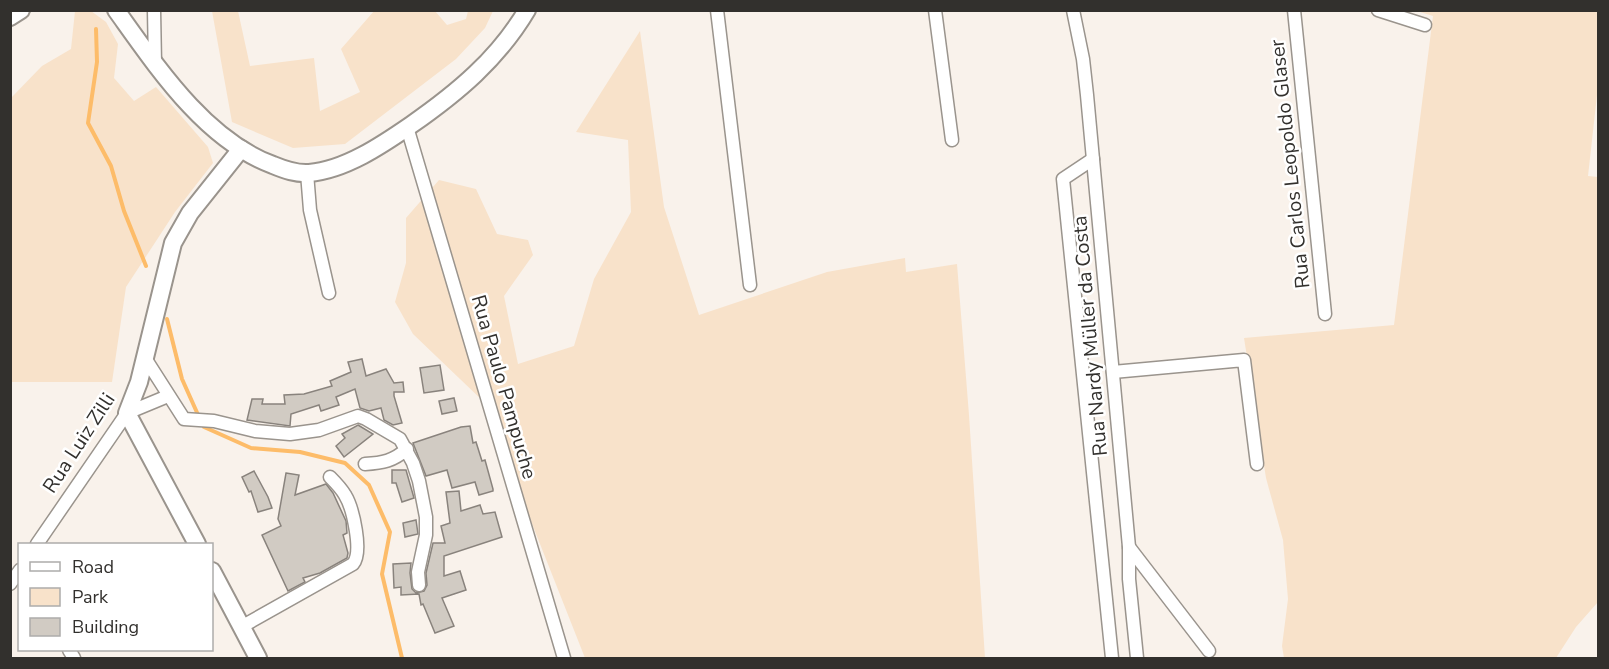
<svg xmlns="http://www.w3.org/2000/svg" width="1609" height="669" viewBox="0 0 1609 669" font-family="'Nunito Sans',sans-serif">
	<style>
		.green { fill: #f8e2ca }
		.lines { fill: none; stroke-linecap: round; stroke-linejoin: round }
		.stream { stroke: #fdbc69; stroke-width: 4 }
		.building { fill: #d1cbc3; stroke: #89837d; stroke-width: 1.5 }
		.street-casing { stroke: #9a948d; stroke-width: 15 }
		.secondary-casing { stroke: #9a948d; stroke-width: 20 }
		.street { stroke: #fff; stroke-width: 12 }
		.secondary { stroke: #fff; stroke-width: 16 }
		.labels { text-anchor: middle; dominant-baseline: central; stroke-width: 5; stroke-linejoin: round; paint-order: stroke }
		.street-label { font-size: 20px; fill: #32302d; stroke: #fff }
	</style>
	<rect width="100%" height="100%" fill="#f9f2eb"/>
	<g class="green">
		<polygon points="75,11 91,11 106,22 118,44 114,78 134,101 156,87 208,147 213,163 175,212 126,287 112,382 11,382 11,98 42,66 71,49"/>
		<polygon points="212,11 238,11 250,66 314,58 320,111 360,92 341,49 374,11 435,11 447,25 466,19 468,11 493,11 485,28 456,59 345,144 293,148 232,122"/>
		<polygon points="1417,11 1598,11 1598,86 1588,176 1598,177 1598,602 1576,627 1556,658 1284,658 1282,646 1288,599 1283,540 1266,478 1244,338 1394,325 1433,16"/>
		<polygon points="640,31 664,207 699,315 827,272 905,258 906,272 957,264 969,415 985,658 727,658 726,657 585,658 484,402 413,334 395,302 406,263 406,218 439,180 476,189 497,234 528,240 533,255 504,296 518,364 574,346 594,279 631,212 628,140 576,132"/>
	</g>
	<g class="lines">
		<g class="stream">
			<polyline points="96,29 97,62 88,123 111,166 124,211 146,266"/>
			<polyline points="167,319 182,379 199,417"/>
			<polyline points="203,424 204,427 251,448 300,452 345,463 369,485 390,532 382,574 402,658"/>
		</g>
	</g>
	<g class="building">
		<polygon points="362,359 366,376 386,369 394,383 403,382 404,392 394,392 394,396 402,423 393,425 384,420 381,408 369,411 360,408 355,389 336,397 339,405 321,411 319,405 291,414 290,426 247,420 252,399 263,399 262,404 285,404 284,395 304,394 332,386 330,381 351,372 348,362"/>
		<polygon points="440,365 444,390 424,393 420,368"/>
		<polygon points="454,398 457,411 442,414 439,401"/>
		<polygon points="358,425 373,434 344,457 336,446 345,438 342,434"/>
		<polygon points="470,426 473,443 476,442 482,461 485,460 493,489 493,491 479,495 475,482 452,488 447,470 426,476 413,443 461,427"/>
		<polygon points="392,470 406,470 414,498 402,502 396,483 392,483"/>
		<polygon points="254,471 268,497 272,508 258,512 251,491 249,492 242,477"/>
		<polygon points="286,473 299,475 295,495 326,484 333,493 346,521 347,533 343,535 348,553 347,558 320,573 303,578 305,582 288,591 262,535 281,526 278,519"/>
		<polygon points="459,491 461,511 480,505 483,514 495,512 502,537 444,556 444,576 460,571 466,590 442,598 454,626 435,633 423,604 421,605 419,594 401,595 401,587 394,588 393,564 411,563 410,573 412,589 416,593 424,591 427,585 426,573 433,543 445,543 441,526 450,523 446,492"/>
		<polygon points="416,520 418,534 405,537 403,523"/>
	</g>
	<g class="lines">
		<g class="street-casing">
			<g id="street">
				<polyline points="154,10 155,64"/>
				<polyline points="717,10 750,285"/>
				<polyline points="935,10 952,140"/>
				<polyline points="1073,10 1083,59 1087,95 1129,547 1129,579 1137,658"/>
				<polyline points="1294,10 1325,314"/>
				<polyline points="1378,10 1425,25"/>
				<polyline points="407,127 564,658"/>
				<polyline points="1093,159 1063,179 1112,658"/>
				<polyline points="307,173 310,210 329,293"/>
				<polyline points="145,358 184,419 214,421 255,431 290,434 319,430 358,416 366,419 400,439 413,463 419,481 426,517 426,535 418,572 419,585"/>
				<polyline points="1113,372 1244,360 1257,464"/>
				<path d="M365,464C383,463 393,461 407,449"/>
				<polyline points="37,544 127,413 168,396"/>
				<polyline points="1129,547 1209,651"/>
				<polyline points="10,584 20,570"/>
				<path d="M241,627L353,564C363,552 353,508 345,495C341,488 335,482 330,477"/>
				<polyline points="69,650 74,658"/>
			</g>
		</g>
		<g class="secondary-casing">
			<g id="secondary">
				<path d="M116,10C157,67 205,140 273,165C285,170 296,174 309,173C345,170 382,145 411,125C457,93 498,59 527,10"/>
				<polyline points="10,17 21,10"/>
				<polyline points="197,544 127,413 139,382 173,243 190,213 241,149"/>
				<polyline points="212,571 258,658"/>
			</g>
		</g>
		<use href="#street" class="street"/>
		<use href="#secondary" class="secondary"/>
	</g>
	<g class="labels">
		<g class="street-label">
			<text transform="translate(1290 164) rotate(-96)">Rua Carlos Leopoldo Glaser</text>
			<text transform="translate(1090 336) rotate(-95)">Rua Nardy Müller da Costa</text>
			<text transform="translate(504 387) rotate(74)">Rua Paulo Pampuche</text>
			<text transform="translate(79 443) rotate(-57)">Rua Luiz Zilli</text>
		</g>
	</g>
	<rect width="1609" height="669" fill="none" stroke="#32302d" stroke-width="24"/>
	<rect x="18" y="543" width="195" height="108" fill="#ffffff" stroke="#adacab" stroke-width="1.5"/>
	<rect x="30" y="562" width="30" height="9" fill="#ffffff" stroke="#adacab" stroke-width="1.5"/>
	<text x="72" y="573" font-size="18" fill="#32302d">Road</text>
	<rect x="30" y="588" width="30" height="18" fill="#f8e2ca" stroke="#adacab" stroke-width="1.5"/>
	<text x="72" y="603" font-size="18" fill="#32302d">Park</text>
	<rect x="30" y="618" width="30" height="18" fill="#d1cbc3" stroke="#adacab" stroke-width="1.5"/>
	<text x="72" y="633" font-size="18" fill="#32302d">Building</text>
</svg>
